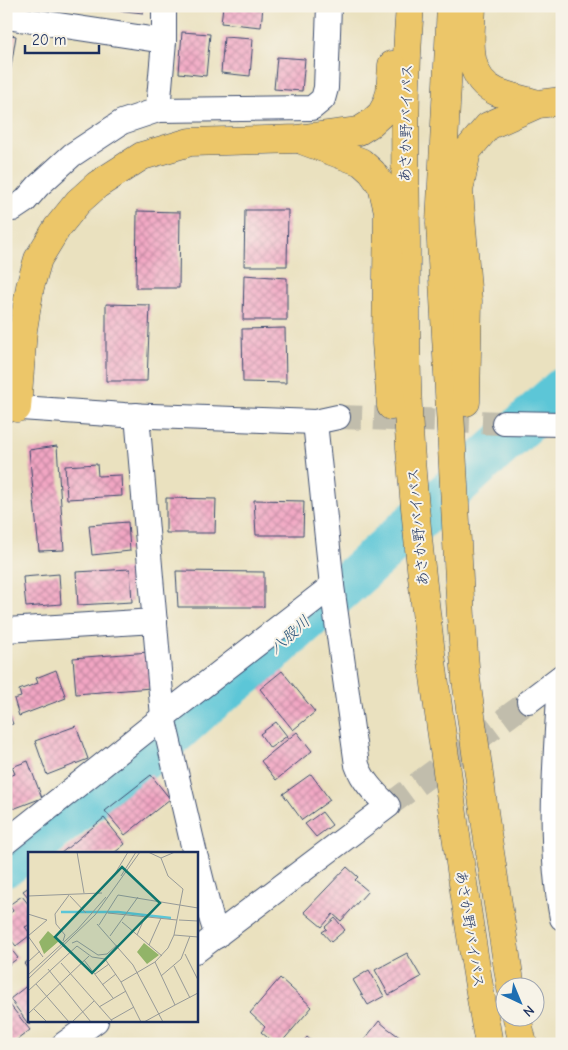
<svg xmlns="http://www.w3.org/2000/svg" width="568" height="1050" viewBox="0 0 568 1050" font-family="'Comic Neue','Klee One',sans-serif">
	<style>
		.lines { fill: none; stroke-linecap: round; stroke-linejoin: round }
		.river { stroke: #5cc6d7; stroke-width: 44 }
		.building { fill: url(#building-cross-hatch) }
		.minor-tunnel { stroke: #c1bdac; stroke-width: 24; stroke-dasharray: 24 12; stroke-linecap: butt }
		.minor-casing { stroke: #3a4a6d; stroke-width: 26 }
		.highway-casing { stroke: #3a4a6d; stroke-width: 29 }
		.minor { stroke: #fff; stroke-width: 24 }
		.highway { stroke: #ecc669; stroke-width: 28 }
		.labels { text-anchor: middle; dominant-baseline: central; stroke-width: 4; stroke-linejoin: round; paint-order: stroke }
		.street-label { font-size: 15px; fill: #1b2f5e; stroke: #f7f3e8 }
		.water-label { font-size: 16px; font-style: italic; fill: #2b557c; stroke: #f7f3e8 }
		.inset-river { fill: none; stroke: #5cc6d7; stroke-width: 2.5 }
		.inset-road { fill: none; stroke: #979a98; stroke-width: 1 }
		.view { fill: #0f766e; fill-opacity: 0.15; stroke: #0f766e; stroke-width: 2.5 }
		.inset-edge { fill: none; stroke: #1b2f5e; stroke-width: 2.5 }
	</style>
	<defs>
		<pattern id="building-cross-hatch" width="8" height="8" patternUnits="userSpaceOnUse" patternTransform="scale(1.25)"><rect width="8" height="8" fill="#f2a6c3"/><path d="M0 0l8 8M0 8l8-8" fill="none" stroke="#c388a2"/></pattern>
	</defs>
	<rect width="100%" height="100%" fill="#f7f3e8"/>
	<filter id="ink" filterUnits="userSpaceOnUse"><feTurbulence type="fractalNoise" baseFrequency=".02" numOctaves="2"/><feDisplacementMap in="SourceGraphic" scale="10" xChannelSelector="R" yChannelSelector="G"/><feConvolveMatrix kernelMatrix="1 2 1 2 8 2 1 2 1" color-interpolation-filters="sRGB"/></filter>
	<filter id="wash" filterUnits="userSpaceOnUse"><feTurbulence type="fractalNoise" baseFrequency=".0096" numOctaves="4" result="noise"/><feDisplacementMap in="SourceGraphic" scale="20" xChannelSelector="R" yChannelSelector="G"/><feGaussianBlur stdDeviation="1.12" result="paint"/><feColorMatrix in="noise" values="0 0 0 0 0 0 0 0 0 0 0 0 0 0 0 0 0 1.4 0 .05"/><feComposite in="paint" operator="in"/></filter>
	<g filter="url(#wash)">
		<rect width="100%" height="100%" fill="#eae1bf"/>
		<g class="lines">
			<polyline class="river" points="6,865 46,836 110,782 155,750 205,705 261,661 562,390"/>
		</g>
		<g id="blocks">
			<g class="building">
				<polygon points="117,6 144,6 143,13 116,10"/>
				<polygon points="223,6 263,6 261,27 221,23"/>
				<polygon points="182,32 210,34 206,76 179,73"/>
				<polygon points="6,34 16,36 10,73 6,72"/>
				<polygon points="224,37 253,39 250,76 221,73"/>
				<polygon points="277,57 305,59 302,91 274,89"/>
				<polygon points="6,86 10,87 7,105 6,105"/>
				<polygon points="245,210 288,210 287,266 244,266"/>
				<polygon points="137,211 180,212 179,288 136,288"/>
				<polygon points="244,275 287,278 287,320 243,320"/>
				<polygon points="106,304 150,305 147,381 106,381"/>
				<polygon points="285,328 286,383 243,382 242,329"/>
				<polygon points="57,446 64,550 39,551 29,450"/>
				<polygon points="97,464 98,476 121,475 122,496 67,499 65,466"/>
				<polygon points="166,498 216,499 215,533 166,533"/>
				<polygon points="254,500 304,501 303,535 256,535"/>
				<polygon points="128,522 130,551 92,555 89,525"/>
				<polygon points="130,569 132,602 78,605 76,572"/>
				<polygon points="176,571 264,572 264,607 178,607"/>
				<polygon points="59,574 61,604 26,607 23,577"/>
				<polygon points="149,652 151,688 76,694 73,658"/>
				<polygon points="56,670 66,698 19,716 14,699 21,697 19,690 38,683 36,678"/>
				<polygon points="282,671 315,712 293,730 260,689"/>
				<polygon points="6,706 13,724 6,726"/>
				<polygon points="276,722 287,736 270,748 260,734"/>
				<polygon points="76,726 88,759 47,775 35,741"/>
				<polygon points="297,732 312,751 276,780 261,761"/>
				<polygon points="28,761 42,798 13,809 6,790 6,777 15,774 12,767"/>
				<polygon points="311,774 330,800 302,820 283,794"/>
				<polygon points="151,775 170,799 125,835 105,811"/>
				<polygon points="322,812 332,825 316,837 305,824"/>
				<polygon points="104,818 125,844 113,854 60,854"/>
				<polygon points="347,867 358,877 355,880 368,891 341,921 333,914 322,927 304,912"/>
				<polygon points="29,887 29,898 23,891"/>
				<polygon points="22,896 29,905 29,925 25,927 29,932 29,936 16,946 6,934 6,916 13,911 9,905"/>
				<polygon points="335,918 345,930 331,942 322,932 327,929 325,927"/>
				<polygon points="6,943 18,958 6,967"/>
				<polygon points="407,953 421,977 389,995 375,970"/>
				<polygon points="29,960 29,970 24,964"/>
				<polygon points="369,970 384,996 368,1005 353,980"/>
				<polygon points="280,978 312,1007 280,1044 275,1044 261,1032 265,1027 250,1013"/>
				<polygon points="29,984 29,1021 32,1021 29,1025 10,999"/>
				<polygon points="6,1000 30,1030 13,1043 9,1037 6,1039"/>
				<polygon points="379,1021 386,1027 409,1044 361,1044"/>
				<polygon points="307,1037 315,1044 301,1044"/>
			</g>
		</g>
	</g>
	<g filter="url(#ink)">
		<use href="#blocks" fill-opacity="0" stroke="#3a4a6d" stroke-width="1"/>
		<g class="lines">
			<g class="minor-tunnel">
				<polyline points="338,417 504,423"/>
				<polyline points="388,806 529,701"/>
			</g>
			<g class="minor-casing">
				<g id="minor">
					<polyline points="6,17 164,41"/>
					<polyline points="158,110 164,41 164,6"/>
					<polyline points="6,209 13,209 25,201 38,186 72,155 122,122 158,110 312,108 323,99 326,88 329,6"/>
					<polyline points="6,407 124,415 315,422 338,417"/>
					<polyline points="137,415 163,717 195,854"/>
					<polyline points="504,423 562,424"/>
					<polyline points="6,630 155,621"/>
					<path d="M560,678C556,758 547,839 562,918"/>
					<polyline points="529,701 562,676"/>
					<polyline points="6,842 163,717 332,586"/>
					<polyline points="196,858 210,914 217,936"/>
					<path d="M196,951L388,806C376,794 363,782 357,765L332,586L315,422"/>
					<polyline points="64,1044 96,1021"/>
				</g>
			</g>
			<g class="highway-casing">
				<g id="highway">
					<path d="M410,6C404,81 405,157 406,232C406,312 405,393 412,473C420,570 432,667 446,764C459,858 472,951 489,1044"/>
					<polyline points="451,6 440,223 461,617 466,679 487,833 511,988"/>
					<path d="M472,6C471,37 463,77 497,92C510,97 525,100 538,104"/>
					<polyline points="304,141 361,162 372,172 382,186 388,211 386,343 391,406"/>
					<polyline points="466,402 468,301 459,191 467,151 488,126 538,104 562,101"/>
					<polyline points="17,408 23,330 30,287 38,259 57,228 78,202 97,185 142,156 190,142 298,139 359,131 370,124 381,114 386,105 390,93 392,65"/>
					<polyline points="517,1018 523,1044"/>
				</g>
			</g>
			<use href="#minor" class="minor"/>
			<use href="#highway" class="highway"/>
		</g>
	</g>
	<g class="labels">
		<g class="street-label">
			<text transform="translate(406 123) rotate(-89)">あさか野バイパス</text>
			<text transform="translate(418 527) rotate(-95)">あさか野バイパス</text>
			<text transform="translate(470 929) rotate(81)">あさか野バイパス</text>
		</g>
		<g class="water-label">
			<text transform="translate(290 635) rotate(-42)">八股川</text>
		</g>
	</g>
	<g transform="translate(28 852)">
		<rect width="170" height="170" fill="#eae1bf"/>
		<path d="M20,79L31,89L16,102L11,90ZM116,91L131,103L119,112L109,100Z" fill="#92b468"/>
		<path class="inset-river" d="M33,60H90L143,66"/>
		<path class="inset-road" d="M49,0L56,41M120,0L133,6L147,0M93,24L108,0M71,40L85,25L100,0M0,44L74,41M42,44L58,61M80,61L149,68M0,62L19,68L0,84M151,68L170,69M94,70L134,104M69,72L105,113L135,170M71,73L90,43L170,56M109,83L117,65M146,83L170,85M0,84L15,105M82,84L110,45M35,89L37,83L28,72L27,62L41,43M44,91L49,89L70,103L79,102L89,93M121,93L133,66M157,102L170,128M56,108L85,146M0,110L12,99M127,110L147,153L170,141M33,111L85,170M146,114L162,146M20,117L63,170M67,122L81,112M0,123L49,78L78,45M133,124L153,107L162,84M0,127L67,63L112,0M8,132L41,170M74,133L88,122M0,139L49,94L64,105L77,107L93,130M71,155L98,139M6,157L19,170M0,162L61,104M83,168L106,155M44,170L66,149M113,170L93,130L127,110L140,96L146,83L155,37L140,24L133,6M116,170L147,153"/>
		<path class="view" d="M94,15L132,51L64,121L27,85Z"/>
		<rect width="170" height="170" class="inset-edge"/>
	</g>
	<rect width="568" height="1050" fill="none" stroke="#f7f3e8" stroke-width="25"/>
	<g transform="translate(520 1002) rotate(136)"><circle r="24" fill="#f7f3e8" stroke="#9fa5b1"/>
	<path d="M0-4L9 19L0 12L-9 19Z" fill="#1f6fb2"/>
	<text y="-8" font-size="14" font-weight="bold" text-anchor="middle" fill="#1b2f5e">N</text>
	</g>
	<path d="M25 45v8h74v-8" fill="none" stroke="#1b2f5e" stroke-width="2.5"/>
	<text x="32" y="45" font-size="15" fill="#1b2f5e" stroke="#f7f3e8" stroke-width="4" paint-order="stroke">20 m</text>
</svg>
